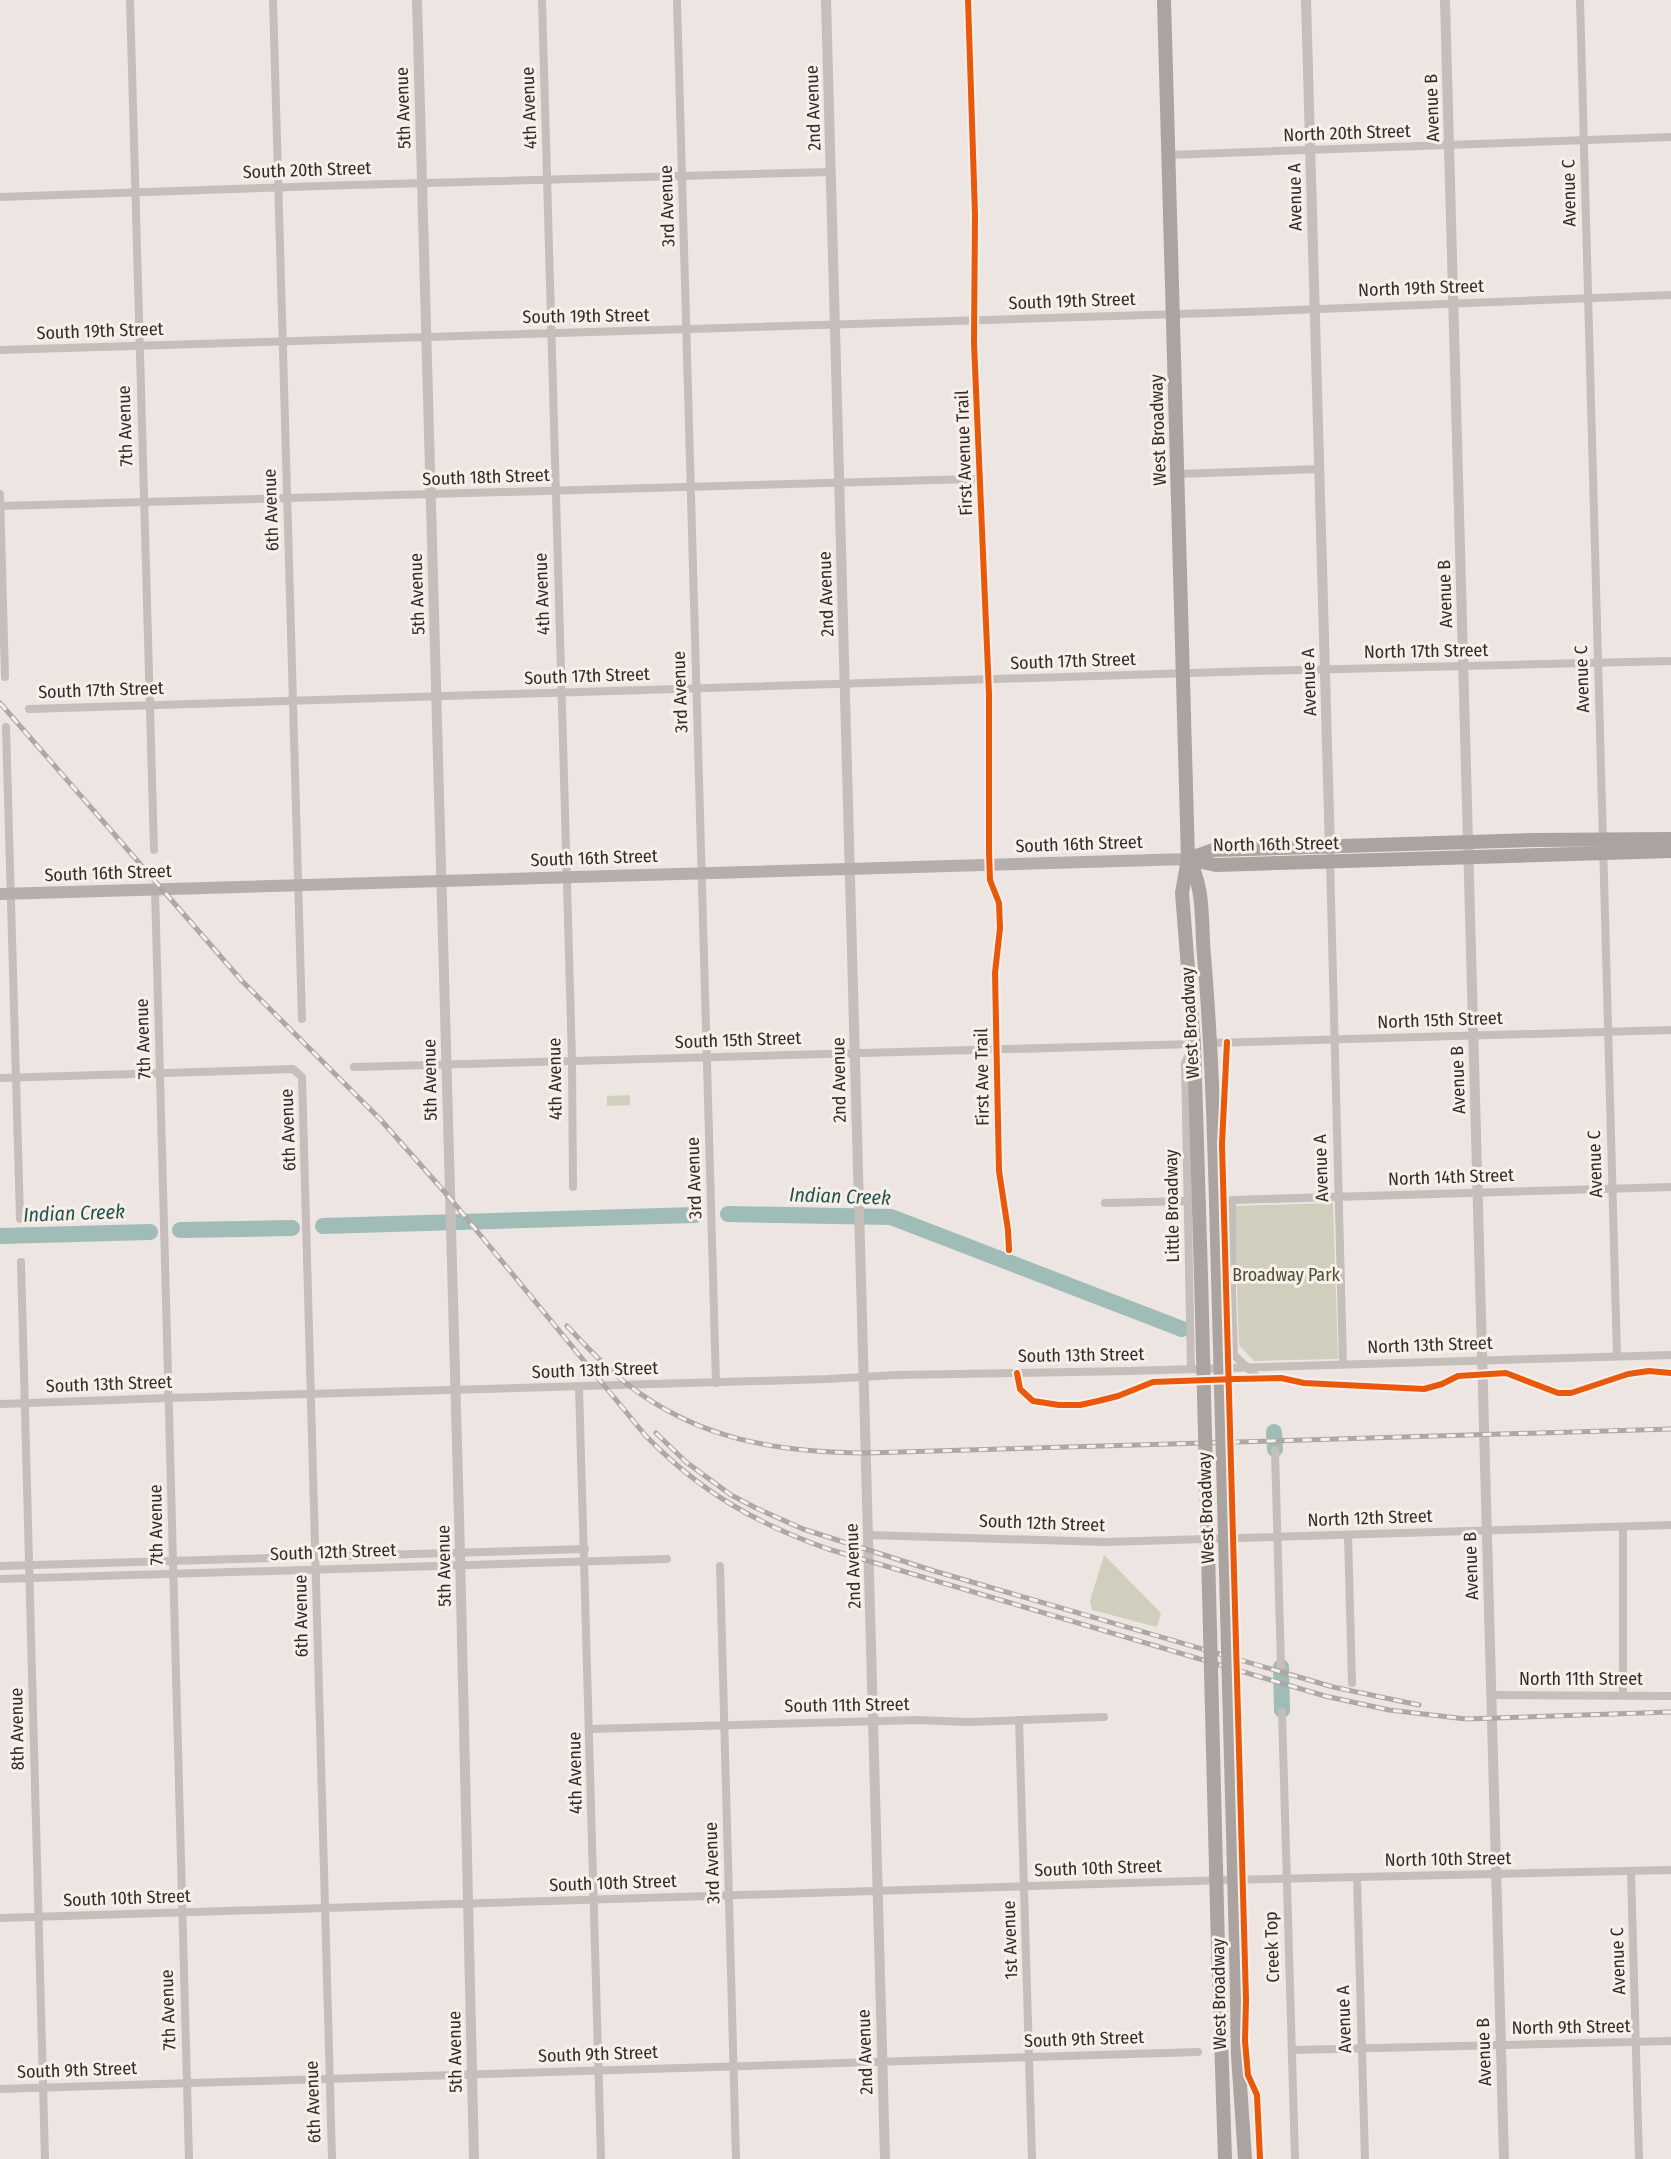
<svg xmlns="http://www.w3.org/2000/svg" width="1671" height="2159" viewBox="0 0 1671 2159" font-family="'Fira Sans Condensed',sans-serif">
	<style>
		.green { fill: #d0cfbd }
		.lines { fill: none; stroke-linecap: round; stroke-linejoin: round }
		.river { stroke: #a0bcb7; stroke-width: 16 }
		.minor { stroke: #c5bebb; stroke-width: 8 }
		.tertiary { stroke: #c5bebb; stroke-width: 10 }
		.secondary { stroke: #b6aeac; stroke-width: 12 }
		.primary { stroke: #aaa3a0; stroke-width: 14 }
		.rail-casing { stroke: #ada7a5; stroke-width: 5 }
		.rail { stroke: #f8efea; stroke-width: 3; stroke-dasharray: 9; stroke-linecap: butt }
		.primary-bridge { stroke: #aaa3a0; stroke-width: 14 }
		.cycleway-casing { stroke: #f8efea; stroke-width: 10 }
		.cycleway { stroke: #e8590c; stroke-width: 6 }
		.labels { text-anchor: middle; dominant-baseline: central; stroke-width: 6; stroke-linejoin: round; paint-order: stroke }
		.street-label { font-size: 18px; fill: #352b2a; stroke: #f8efea }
		.park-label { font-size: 18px; fill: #4b5130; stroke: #f8efea }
		.water-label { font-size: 20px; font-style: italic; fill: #23534d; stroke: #f8efea }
	</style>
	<rect width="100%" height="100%" fill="#ece5e2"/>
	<g class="green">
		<polygon points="630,1095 630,1105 607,1106 607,1096"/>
		<polygon points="1333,1203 1338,1359 1254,1361 1239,1345 1234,1206"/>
		<polygon points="1104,1555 1161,1613 1157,1627 1092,1610 1090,1601"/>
	</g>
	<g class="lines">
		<g class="river">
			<polyline points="728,1214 891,1217 1182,1329"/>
			<polyline points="323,1226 695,1215"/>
			<polyline points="180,1230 292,1228"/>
			<polyline points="0,1236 150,1232"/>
			<polyline points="1274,1432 1275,1449"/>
			<polyline points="1281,1667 1282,1710"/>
		</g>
		<g class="minor">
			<polyline points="130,0 154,850"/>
			<polyline points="273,0 302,1019"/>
			<polyline points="542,0 572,1061 573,1187"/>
			<polyline points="677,0 716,1383"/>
			<polyline points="1580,0 1617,1356"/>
			<polyline points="1168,155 1671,137"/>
			<polyline points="0,197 351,185 831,172"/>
			<polyline points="0,350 1245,312 1671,295"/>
			<polyline points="1177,474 1319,469"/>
			<polyline points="0,494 5,677"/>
			<polyline points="0,506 972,479"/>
			<polyline points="29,709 1255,671 1671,661"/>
			<polyline points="6,727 20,1219"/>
			<polyline points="1330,861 1343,1364"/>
			<polyline points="155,889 189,2159"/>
			<polyline points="1210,1043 1671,1030"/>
			<polyline points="354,1067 1194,1044 1185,1063 1191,1369"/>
			<polyline points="0,1078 293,1069 302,1077 332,2159"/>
			<polyline points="1105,1203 1189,1201"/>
			<polyline points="21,1262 45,2159"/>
			<polyline points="1258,1378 1234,1355 1232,1296 1232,1200 1671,1187"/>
			<polyline points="579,1386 601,2159"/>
			<polyline points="0,1404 169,1398 828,1379 896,1375 1129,1371 1671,1355"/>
			<polyline points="1275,1450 1281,1667"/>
			<polyline points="1623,1527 1623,1695"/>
			<polyline points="868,1535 1106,1542 1671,1525"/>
			<polyline points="1348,1535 1352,1683"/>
			<polyline points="0,1566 585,1549"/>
			<polyline points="720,1566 736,2159"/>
			<polyline points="0,1579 667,1559"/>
			<polyline points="1491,1695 1671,1696"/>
			<polyline points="1282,1712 1295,2159"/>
			<polyline points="1019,1720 1032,2159"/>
			<polyline points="590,1729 917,1720 968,1722 1104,1717"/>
			<polyline points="1631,1871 1639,2159"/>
			<polyline points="1357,1878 1365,2159"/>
			<polyline points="0,1918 1226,1880 1671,1870"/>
			<polyline points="1292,2050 1671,2041"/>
			<polyline points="0,2089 1198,2052"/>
		</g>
		<g class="tertiary">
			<polyline points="417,0 460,1553 474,2159"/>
			<polyline points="826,0 885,2159"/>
			<polyline points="1306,0 1330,851"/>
			<polyline points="1445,0 1504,2159"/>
		</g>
		<polyline class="secondary" points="0,894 1188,859"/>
		<g class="primary">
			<polyline points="1164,0 1188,859 1182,893 1194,1044 1201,1276"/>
			<polyline points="1188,859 1213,850 1536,840 1671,839"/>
			<polyline points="1188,859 1216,865 1671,851"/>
			<path d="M1188,859C1205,886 1201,925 1204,956C1213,1062 1215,1169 1218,1275"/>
			<polyline points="1236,1946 1238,2055 1245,2159"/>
			<polyline points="1218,1947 1225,2159"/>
		</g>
		<g class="rail-casing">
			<g id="rail">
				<path d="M0,703L242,981L380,1119L449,1197L645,1435C699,1491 755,1523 828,1549L1325,1696L1389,1710L1466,1719L1671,1712"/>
				<path d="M567,1326C586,1346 605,1367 627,1384C699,1440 777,1452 866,1453L1671,1429"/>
				<polyline points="656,1433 686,1462 731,1495 756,1508 803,1529 934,1571 1333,1687 1419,1705"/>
			</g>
		</g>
		<use href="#rail" class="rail"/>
		<g class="primary-bridge">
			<polyline points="1218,1275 1236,1946"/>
			<polyline points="1201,1276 1218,1947"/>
		</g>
		<g class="cycleway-casing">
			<g id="cycleway">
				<polyline points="968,0 975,214 974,343 989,694 989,852 990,880 999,903 1000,928 995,973 999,1171 1008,1230 1009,1250"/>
				<polyline points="1227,1042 1222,1144 1246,2000 1245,2041 1248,2075 1257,2095 1260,2159"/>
				<polyline points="1017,1373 1020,1389 1033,1401 1059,1405 1080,1405 1098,1401 1118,1396 1153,1382 1235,1379 1281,1378 1304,1383 1424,1389 1442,1384 1458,1376 1506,1373 1558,1393 1571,1393 1628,1374 1649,1371 1671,1373"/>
			</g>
		</g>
		<use href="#cycleway" class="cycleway"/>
	</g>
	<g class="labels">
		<g class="street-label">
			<text transform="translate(403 108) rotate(-92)">5th Avenue</text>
			<text transform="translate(529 108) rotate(-92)">4th Avenue</text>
			<text transform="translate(813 108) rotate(-92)">2nd Avenue</text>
			<text transform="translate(1432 108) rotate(-92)">Avenue B</text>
			<text transform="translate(1347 133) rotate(-2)">North 20th Street</text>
			<text transform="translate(307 170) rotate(-2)">South 20th Street</text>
			<text transform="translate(1569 193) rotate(-91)">Avenue C</text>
			<text transform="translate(1295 197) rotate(-91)">Avenue A</text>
			<text transform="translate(667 206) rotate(-92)">3rd Avenue</text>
			<text transform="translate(1421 288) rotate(-2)">North 19th Street</text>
			<text transform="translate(1072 301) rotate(-2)">South 19th Street</text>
			<text transform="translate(586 316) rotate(-1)">South 19th Street</text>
			<text transform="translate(100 331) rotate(-2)">South 19th Street</text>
			<text transform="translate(125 426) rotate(-92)">7th Avenue</text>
			<text transform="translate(1158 430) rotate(-92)">West Broadway</text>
			<text transform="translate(964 453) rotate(-92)">First Avenue Trail</text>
			<text transform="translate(486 477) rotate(-2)">South 18th Street</text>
			<text transform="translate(271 510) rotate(-92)">6th Avenue</text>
			<text transform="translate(417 594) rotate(-92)">5th Avenue</text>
			<text transform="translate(542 594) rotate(-92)">4th Avenue</text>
			<text transform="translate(826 594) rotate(-92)">2nd Avenue</text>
			<text transform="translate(1445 594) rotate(-92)">Avenue B</text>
			<text transform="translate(1426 651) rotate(-1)">North 17th Street</text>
			<text transform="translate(1073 661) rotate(-2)">South 17th Street</text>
			<text transform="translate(587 676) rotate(-2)">South 17th Street</text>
			<text transform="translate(1582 679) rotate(-92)">Avenue C</text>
			<text transform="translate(1309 682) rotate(-92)">Avenue A</text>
			<text transform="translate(101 690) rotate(-2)">South 17th Street</text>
			<text transform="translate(680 692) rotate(-92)">3rd Avenue</text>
			<text transform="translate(1079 844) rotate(-2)">South 16th Street</text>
			<text transform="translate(1276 844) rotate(-1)">North 16th Street</text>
			<text transform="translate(594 858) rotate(-2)">South 16th Street</text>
			<text transform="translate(108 873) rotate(-2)">South 16th Street</text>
			<text transform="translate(1440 1020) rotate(-2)">North 15th Street</text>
			<text transform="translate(1190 1023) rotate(-93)">West Broadway</text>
			<text transform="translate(143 1039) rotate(-92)">7th Avenue</text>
			<text transform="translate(738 1040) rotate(-2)">South 15th Street</text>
			<text transform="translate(982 1077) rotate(-91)">First Ave Trail</text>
			<text transform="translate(555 1079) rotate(-91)">4th Avenue</text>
			<text transform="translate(430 1080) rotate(-91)">5th Avenue</text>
			<text transform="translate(839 1080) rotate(-91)">2nd Avenue</text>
			<text transform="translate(1458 1080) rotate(-92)">Avenue B</text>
			<text transform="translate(288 1130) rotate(-92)">6th Avenue</text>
			<text transform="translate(1595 1164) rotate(-92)">Avenue C</text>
			<text transform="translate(1321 1168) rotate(-92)">Avenue A</text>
			<text transform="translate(1451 1177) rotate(-2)">North 14th Street</text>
			<text transform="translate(694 1178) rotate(-92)">3rd Avenue</text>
			<text transform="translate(1172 1206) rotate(-91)">Little Broadway</text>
			<text transform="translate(1430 1345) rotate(-2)">North 13th Street</text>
			<text transform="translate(1081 1355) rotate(-1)">South 13th Street</text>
			<text transform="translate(595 1370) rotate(-2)">South 13th Street</text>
			<text transform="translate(109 1384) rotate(-2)">South 13th Street</text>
			<text transform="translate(1206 1508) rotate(-92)">West Broadway</text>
			<text transform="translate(1370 1518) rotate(-2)">North 12th Street</text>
			<text transform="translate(1042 1523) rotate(2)">South 12th Street</text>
			<text transform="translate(156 1525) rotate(-91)">7th Avenue</text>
			<text transform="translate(333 1552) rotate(-2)">South 12th Street</text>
			<text transform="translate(444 1566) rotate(-91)">5th Avenue</text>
			<text transform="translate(853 1566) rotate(-92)">2nd Avenue</text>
			<text transform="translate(1471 1566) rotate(-92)">Avenue B</text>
			<text transform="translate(301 1616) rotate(-91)">6th Avenue</text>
			<text x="1581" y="1679">North 11th Street</text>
			<text transform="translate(847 1705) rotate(-1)">South 11th Street</text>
			<text transform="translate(17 1729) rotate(-91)">8th Avenue</text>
			<text transform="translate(575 1773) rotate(-91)">4th Avenue</text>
			<text transform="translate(1448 1859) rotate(-1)">North 10th Street</text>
			<text transform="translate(712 1863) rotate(-92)">3rd Avenue</text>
			<text transform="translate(1098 1868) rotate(-2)">South 10th Street</text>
			<text transform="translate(613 1883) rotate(-2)">South 10th Street</text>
			<text transform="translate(127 1898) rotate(-2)">South 10th Street</text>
			<text transform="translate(1010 1940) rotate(-92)">1st Avenue</text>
			<text transform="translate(1272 1947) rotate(-92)">Creek Top</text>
			<text transform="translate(1618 1961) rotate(-92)">Avenue C</text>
			<text transform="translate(1219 1994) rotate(-91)">West Broadway</text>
			<text transform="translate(168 2010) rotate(-92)">7th Avenue</text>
			<text transform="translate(1344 2019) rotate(-92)">Avenue A</text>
			<text transform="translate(1571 2027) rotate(-1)">North 9th Street</text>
			<text transform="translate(1084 2039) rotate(-2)">South 9th Street</text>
			<text transform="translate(455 2052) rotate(-91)">5th Avenue</text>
			<text transform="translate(865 2052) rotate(-92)">2nd Avenue</text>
			<text transform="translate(1484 2052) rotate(-92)">Avenue B</text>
			<text transform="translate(598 2054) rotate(-2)">South 9th Street</text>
			<text transform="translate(77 2070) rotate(-2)">South 9th Street</text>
			<text transform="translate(313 2102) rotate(-92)">6th Avenue</text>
		</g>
		<g class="park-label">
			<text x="1286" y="1275">Broadway Park</text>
		</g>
		<g class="water-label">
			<text transform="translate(840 1196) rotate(2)">Indian Creek</text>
			<text transform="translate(74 1213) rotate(-2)">Indian Creek</text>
		</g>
	</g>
</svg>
